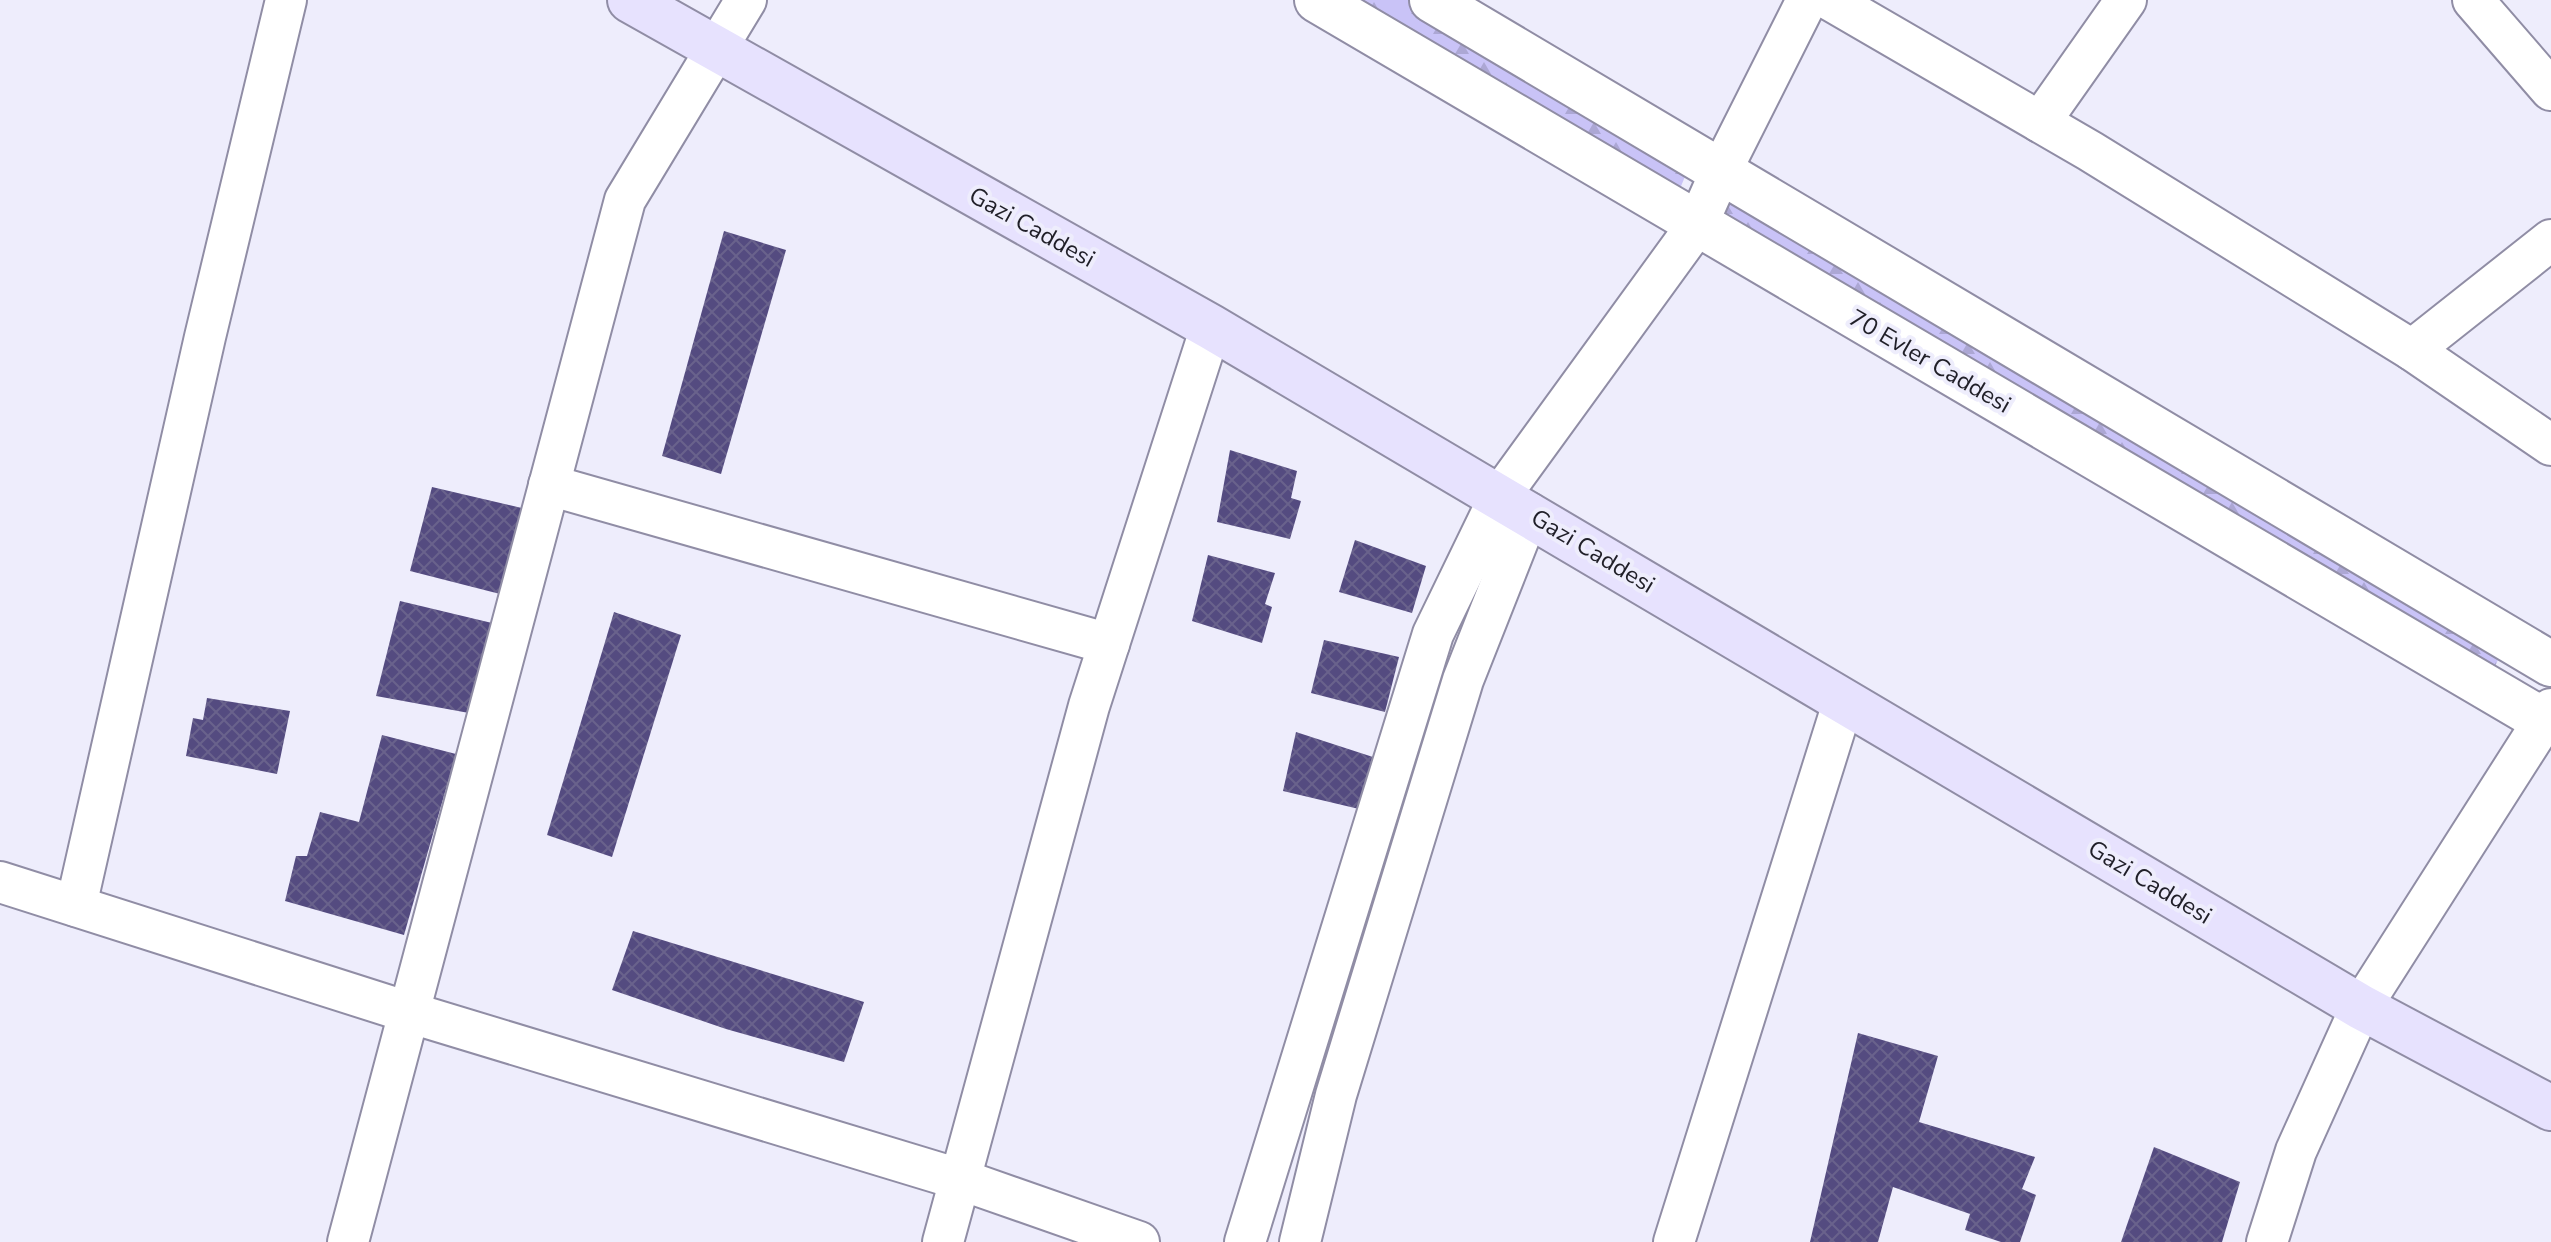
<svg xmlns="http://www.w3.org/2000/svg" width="2551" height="1242" viewBox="0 0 2551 1242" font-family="'Nunito Sans',sans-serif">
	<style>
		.forest { fill: url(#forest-firs) }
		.building { fill: url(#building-cross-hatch) }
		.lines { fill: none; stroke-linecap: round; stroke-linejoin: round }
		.minor-casing { stroke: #908da5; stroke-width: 44 }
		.tertiary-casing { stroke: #908da5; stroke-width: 48 }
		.secondary-casing { stroke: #908da5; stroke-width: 48 }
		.minor { stroke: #fff; stroke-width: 40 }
		.tertiary { stroke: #fff; stroke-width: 44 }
		.secondary { stroke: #e7e2fe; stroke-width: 44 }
		.labels { text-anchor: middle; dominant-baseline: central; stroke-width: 8; stroke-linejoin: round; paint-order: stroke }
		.street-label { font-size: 24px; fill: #201f28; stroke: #eeedfc }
	</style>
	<defs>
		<pattern id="forest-firs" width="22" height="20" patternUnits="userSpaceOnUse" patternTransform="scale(2)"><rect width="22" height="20" fill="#c9c3f7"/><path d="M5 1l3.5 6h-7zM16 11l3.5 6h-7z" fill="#aca7d4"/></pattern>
		<pattern id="building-cross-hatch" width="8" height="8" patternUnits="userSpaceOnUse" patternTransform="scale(2)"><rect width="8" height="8" fill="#544b80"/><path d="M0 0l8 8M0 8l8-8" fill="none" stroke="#69628c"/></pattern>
	</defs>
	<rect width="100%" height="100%" fill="#eeedfc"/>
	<g class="forest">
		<polygon points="1359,0 1408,0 1689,167 1679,191"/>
		<polygon points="1732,194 2503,649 2491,675 1719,219"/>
	</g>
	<g class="building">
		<polygon points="724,231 786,250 721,474 662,456"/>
		<polygon points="1230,450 1297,471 1291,498 1301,501 1290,539 1217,522"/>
		<polygon points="432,487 526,509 504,595 410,571"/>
		<polygon points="1355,540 1426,566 1412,613 1339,592"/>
		<polygon points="1208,555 1275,573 1265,604 1272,607 1262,643 1192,621"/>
		<polygon points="400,601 492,623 469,713 376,696"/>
		<polygon points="614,612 681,635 612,857 547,835"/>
		<polygon points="1324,640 1399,657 1385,712 1311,693"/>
		<polygon points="207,698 290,711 277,774 186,756 193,718 203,720"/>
		<polygon points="1296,732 1376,758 1359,809 1283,791"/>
		<polygon points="382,735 456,754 404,935 285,901 296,856 307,856 320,812 359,822"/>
		<polygon points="633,931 864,1002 844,1062 726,1029 612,990"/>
		<polygon points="1858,1033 1938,1056 1919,1122 2035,1157 2022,1189 2036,1195 2020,1242 2001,1242 1965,1230 1970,1214 1893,1187 1878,1242 1810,1242"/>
		<polygon points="2154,1147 2240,1182 2222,1242 2121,1242"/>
	</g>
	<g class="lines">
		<g class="minor-casing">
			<g id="minor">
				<polyline points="1830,0 2090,151 2412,350 2551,445"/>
				<polyline points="2473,0 2551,90"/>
				<polyline points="2040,122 2126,0"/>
				<polyline points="2412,350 2551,240"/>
				<polyline points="549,485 1109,644"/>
				<polyline points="0,882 408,1012 962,1180 1139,1242"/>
				<polyline points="76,906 205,337 286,0"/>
				<polyline points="348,1242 625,200 746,0"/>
				<polyline points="943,1242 1089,706 1211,327"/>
				<polyline points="1245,1242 1433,634 1500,496 1697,225 1721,171 1807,0"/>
				<polyline points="1300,1242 1336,1095 1463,680 1529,513"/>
				<polyline points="1674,1242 1844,700"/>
				<polyline points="2267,1242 2296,1151 2361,1007 2551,709"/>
			</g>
		</g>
		<g class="tertiary-casing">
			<g id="tertiary">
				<polyline points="1317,0 2544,721"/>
				<polyline points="1432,0 2551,664"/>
			</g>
		</g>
		<g class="secondary-casing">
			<polyline id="secondary" points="630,0 1211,327 2361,1007 2551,1108"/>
		</g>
		<use href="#minor" class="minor"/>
		<use href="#tertiary" class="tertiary"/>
		<use href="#secondary" class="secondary"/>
	</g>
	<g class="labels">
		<g class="street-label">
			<text transform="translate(1032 227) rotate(29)">Gazi Caddesi</text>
			<text transform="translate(1930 361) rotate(30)">70 Evler Caddesi</text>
			<text transform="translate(1593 551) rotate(31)">Gazi Caddesi</text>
			<text transform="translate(2150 882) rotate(31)">Gazi Caddesi</text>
		</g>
	</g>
</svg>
